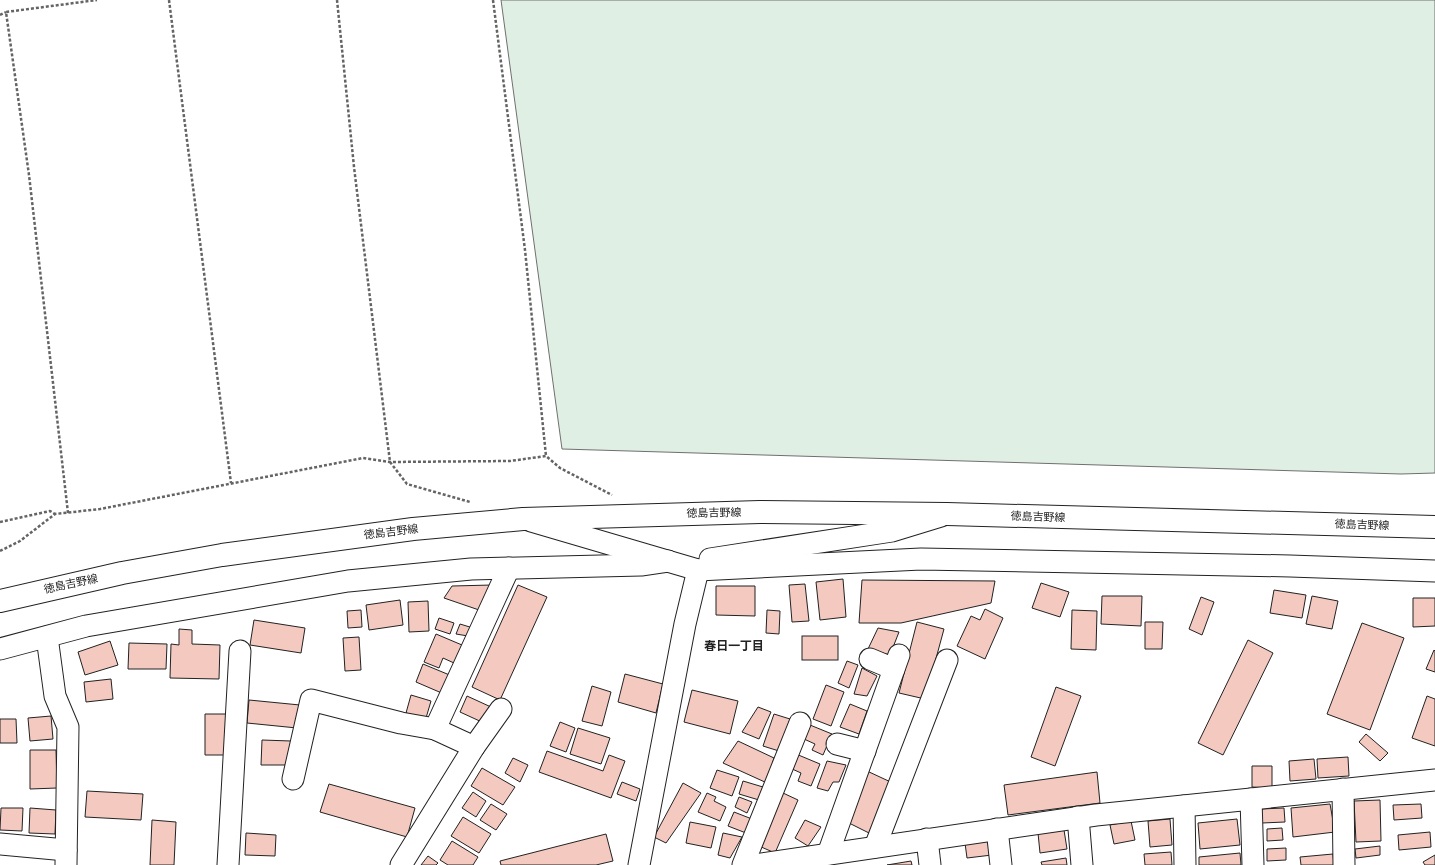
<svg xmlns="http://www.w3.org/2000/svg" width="1435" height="865" viewBox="0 0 1435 865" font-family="'Fira Sans Condensed','Noto Sans JP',sans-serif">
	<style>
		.green { fill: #e0efe3; stroke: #6f6f6f }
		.building { fill: #f3c9c0; stroke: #222 }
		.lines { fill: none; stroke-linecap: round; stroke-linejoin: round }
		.minor-casing { stroke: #222; stroke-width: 23 }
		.major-casing { stroke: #222; stroke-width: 24 }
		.path { stroke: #646464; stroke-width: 2.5; stroke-dasharray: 3 2; stroke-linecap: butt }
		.minor { stroke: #fff; stroke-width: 21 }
		.major { stroke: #fff; stroke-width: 22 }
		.labels { text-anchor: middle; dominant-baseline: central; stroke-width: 3; stroke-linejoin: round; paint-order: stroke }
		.street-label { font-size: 11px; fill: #222; stroke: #fff }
		.neighbourhood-label { font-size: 12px; font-weight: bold; fill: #222; stroke: #fff }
	</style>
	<rect width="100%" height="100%" fill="#fff"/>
	<polygon class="green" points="501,0 1435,0 1435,473 1401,474 562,449"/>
	<g class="building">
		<polygon points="843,579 846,617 820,620 816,582"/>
		<polygon points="862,580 995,581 991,603 901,623 859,623"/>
		<polygon points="1041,583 1069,592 1060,617 1032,608"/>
		<polygon points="805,584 809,621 792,622 789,585"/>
		<polygon points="492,585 482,611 444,598 452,586"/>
		<polygon points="518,585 547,597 500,700 472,687"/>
		<polygon points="716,586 755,586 755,616 716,615"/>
		<polygon points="1274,590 1306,595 1302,618 1270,613"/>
		<polygon points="1102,596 1142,596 1141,626 1101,624"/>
		<polygon points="1312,596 1338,601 1332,629 1306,624"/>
		<polygon points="1201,597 1214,602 1202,635 1189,629"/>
		<polygon points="1413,598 1435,598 1435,626 1413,627"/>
		<polygon points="400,600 403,625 369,630 366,605"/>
		<polygon points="428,601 429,631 409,632 408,602"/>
		<polygon points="985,609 1003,618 985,659 957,646 971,616 980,620"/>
		<polygon points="361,610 362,627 348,628 347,611"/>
		<polygon points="767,610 780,611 779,634 766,633"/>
		<polygon points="1072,610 1097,611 1096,650 1071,649"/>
		<polygon points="439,618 454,623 450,634 435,629"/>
		<polygon points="254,620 305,628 301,653 250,645"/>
		<polygon points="917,622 944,629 925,699 899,693"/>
		<polygon points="1145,622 1163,622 1162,649 1145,649"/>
		<polygon points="1362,623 1404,638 1370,730 1327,714"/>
		<polygon points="460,624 473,628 468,636 456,634"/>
		<polygon points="878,628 899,632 890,655 868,649"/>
		<polygon points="179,629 192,630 192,644 220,645 219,679 170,678 171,644 179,645"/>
		<polygon points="436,634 462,645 454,663 443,658 439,668 424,662"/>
		<rect x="802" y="636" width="36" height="24"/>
		<polygon points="359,637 361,670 345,671 343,638"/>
		<polygon points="1248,640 1273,653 1223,755 1198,743"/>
		<polygon points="110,641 118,665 85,675 78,652"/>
		<polygon points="129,643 167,644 166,669 128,669"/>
		<polygon points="1434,650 1435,651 1435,672 1426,669"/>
		<polygon points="847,661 858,665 849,688 838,683"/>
		<polygon points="423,664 452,676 444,694 416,682"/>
		<polygon points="862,668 877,676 867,696 854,694"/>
		<polygon points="625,674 663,684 656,713 618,702"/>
		<polygon points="111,679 113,699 86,702 84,682"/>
		<polygon points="826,685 844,692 831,726 813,719"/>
		<polygon points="592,686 611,692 602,726 582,721"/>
		<polygon points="1056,687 1081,696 1055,766 1031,757"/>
		<polygon points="692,690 738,701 730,734 684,722"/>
		<polygon points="411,695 431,701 426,718 406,713"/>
		<polygon points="467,696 491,707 484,723 460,712"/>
		<polygon points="1427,696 1435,699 1435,746 1412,738"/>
		<polygon points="249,700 300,705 297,728 247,723"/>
		<polygon points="850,704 867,711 859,734 840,727"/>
		<polygon points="758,707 771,712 759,739 742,732"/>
		<polygon points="205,714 227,714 226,755 205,755"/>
		<polygon points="774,714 790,719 779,751 763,746"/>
		<polygon points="51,716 53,739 30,741 28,718"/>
		<polygon points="0,719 16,719 17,743 0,743"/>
		<polygon points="560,722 575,728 566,752 550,746"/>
		<polygon points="810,725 832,734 823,755 812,750 815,744 804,739"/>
		<polygon points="578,728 610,738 601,764 570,754"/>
		<polygon points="1366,734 1388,753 1380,761 1359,742"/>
		<polygon points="262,740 291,741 290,765 261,765"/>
		<polygon points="738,741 774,758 767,783 723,763"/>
		<polygon points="30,750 56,750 57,788 30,789"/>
		<polygon points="547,751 603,771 609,755 625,761 611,798 539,772"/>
		<polygon points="796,754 820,764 811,786 798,781 801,773 790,768"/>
		<polygon points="1348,757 1349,776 1318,778 1317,759"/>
		<polygon points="513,758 528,765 520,782 505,773"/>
		<polygon points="1314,759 1316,779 1290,781 1289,761"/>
		<polygon points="827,761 846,765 839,782 833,782 828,791 817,788"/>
		<polygon points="1252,766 1272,766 1272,788 1252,787"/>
		<polygon points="482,768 515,787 503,805 471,786"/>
		<polygon points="717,770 739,777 732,796 710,788"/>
		<polygon points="867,771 895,784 871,834 843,820"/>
		<polygon points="1097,772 1100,803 1008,815 1004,785"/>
		<polygon points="743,781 763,787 759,800 739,794"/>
		<polygon points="622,782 640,789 636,801 617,794"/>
		<polygon points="683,783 701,793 666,843 654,837"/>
		<polygon points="329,784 415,808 407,837 320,812"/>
		<polygon points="87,791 143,794 141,820 85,817"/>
		<polygon points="473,792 486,801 476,817 462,808"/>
		<polygon points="707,793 716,797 714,801 726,807 720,821 698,812"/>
		<polygon points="783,793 798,800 775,853 759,846"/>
		<polygon points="739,797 752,802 747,813 735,807"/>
		<polygon points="1380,800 1381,841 1356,842 1354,801"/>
		<polygon points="491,804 507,814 496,830 480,820"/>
		<polygon points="1330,804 1335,832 1293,837 1291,808"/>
		<polygon points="1421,804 1422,818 1394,820 1393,805"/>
		<polygon points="1,808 23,808 22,831 0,830"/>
		<polygon points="30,808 56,810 55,834 29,833"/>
		<polygon points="1284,808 1285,822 1262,823 1261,809"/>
		<polygon points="734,812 752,819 746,833 728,826"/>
		<polygon points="463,817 491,834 479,853 451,836"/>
		<polygon points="1170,819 1172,845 1150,847 1148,821"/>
		<polygon points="1237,819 1240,845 1200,849 1198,823"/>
		<polygon points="152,820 176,822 174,865 150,865"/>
		<polygon points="805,820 821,827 808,846 795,838"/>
		<polygon points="1131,821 1135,840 1114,844 1110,825"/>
		<polygon points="690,822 716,827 711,848 686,843"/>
		<polygon points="1282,828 1283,840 1267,841 1267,829"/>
		<polygon points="1064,830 1067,849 1040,853 1038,833"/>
		<polygon points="1430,832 1431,847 1399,850 1398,835"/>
		<polygon points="246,833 276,835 275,856 245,855"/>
		<polygon points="723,833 742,837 730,858 718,855"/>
		<polygon points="606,834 613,861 596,865 501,865 500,861"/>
		<polygon points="990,840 992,855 967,858 965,843"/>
		<polygon points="452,841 478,857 473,865 448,865 440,860"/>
		<polygon points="1380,846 1380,855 1356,858 1355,849"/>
		<polygon points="1286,848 1286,860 1267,861 1267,849"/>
		<polygon points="1171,852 1172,865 1145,865 1144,854"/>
		<polygon points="1240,853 1241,865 1199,865 1199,857"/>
		<polygon points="1333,854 1334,865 1301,865 1300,857"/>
		<polygon points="1435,855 1435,865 1425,865 1423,862"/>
		<polygon points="428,856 438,863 436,865 421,865"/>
		<polygon points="1066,858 1067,865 1042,865 1041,862"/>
		<polygon points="911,861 912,865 887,865"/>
	</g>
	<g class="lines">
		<g class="minor-casing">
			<g id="minor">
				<polyline points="531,521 698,570 685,624 639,865"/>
				<polyline points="710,559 892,531 941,516"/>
				<polyline points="698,570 921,559 1290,566 1435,571"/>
				<polyline points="47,637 55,696 68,727 66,865"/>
				<polyline points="0,649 86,626 348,581 471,569 641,565 668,561"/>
				<polyline points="870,659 894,669"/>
				<polyline points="837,744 865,751"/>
				<polyline points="474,747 501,709"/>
				<polyline points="293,779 311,700 401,723 435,729"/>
				<polyline points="1343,789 1344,865"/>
				<polyline points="1251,799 1253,865"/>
				<polyline points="1184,806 1185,865"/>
				<polyline points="1078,817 1082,865"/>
				<polyline points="997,829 1001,865"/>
				<polyline points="927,839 930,865"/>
				<polyline points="0,844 66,850"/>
				<polyline points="875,847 947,660"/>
				<polyline points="828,854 899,655"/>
				<polyline points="228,865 240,651"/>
				<polyline points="401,865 474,747 435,729 509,568"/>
				<polyline points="743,865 800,723"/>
				<polyline points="755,865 1096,815 1435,780"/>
			</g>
		</g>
		<g class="major-casing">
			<polyline id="major" points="0,601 122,573 222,555 413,529 523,519 760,512 947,514 1435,527"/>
		</g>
		<g class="path">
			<polyline points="169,0 231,483"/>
			<polyline points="337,0 354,167 390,462 407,484 470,502"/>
			<polyline points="493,0 525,250 546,456"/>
			<polyline points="0,15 6,12"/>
			<polyline points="68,513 29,175 6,12 97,0"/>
			<polyline points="0,522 50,511 55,514"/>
			<polyline points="0,551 20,541 55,514 100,509 363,458 390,462 510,461 546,456 560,468 612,495"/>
		</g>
		<use href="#minor" class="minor"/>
		<use href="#major" class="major"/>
	</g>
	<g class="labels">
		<g class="street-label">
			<text transform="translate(714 513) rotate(-1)">徳島吉野線</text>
			<text transform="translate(1038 517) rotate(2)">徳島吉野線</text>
			<text transform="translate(1362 525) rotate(2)">徳島吉野線</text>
			<text transform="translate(391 532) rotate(-7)">徳島吉野線</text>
			<text transform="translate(71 584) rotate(-12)">徳島吉野線</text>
		</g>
		<g class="neighbourhood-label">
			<text x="734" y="646">春日一丁目</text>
		</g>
	</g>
</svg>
